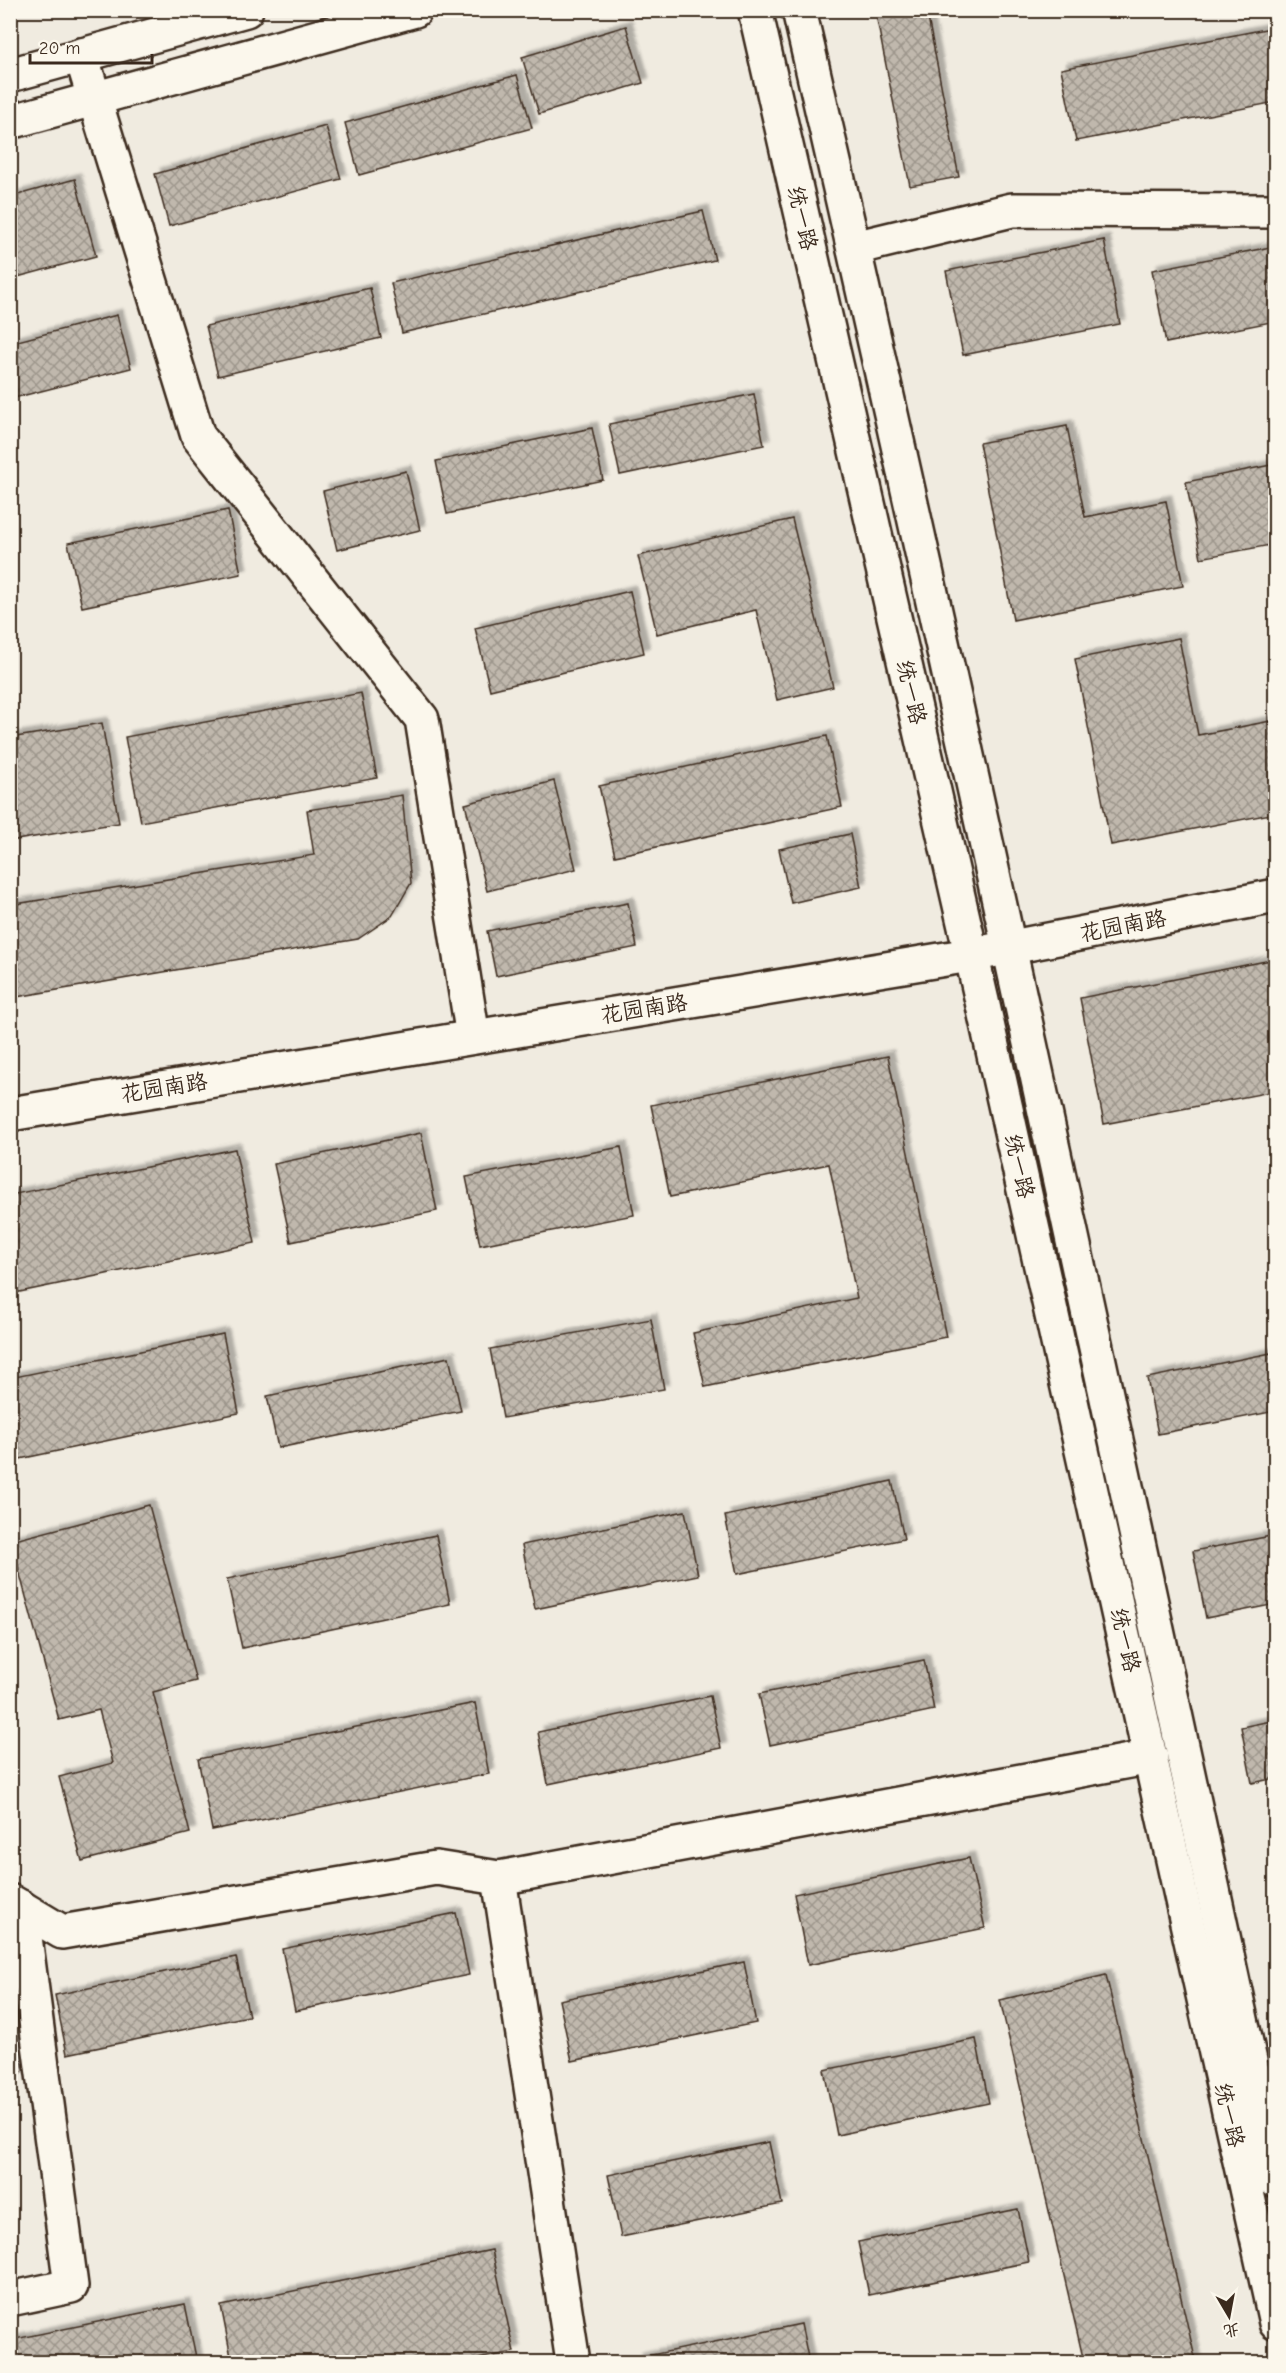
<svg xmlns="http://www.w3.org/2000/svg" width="1286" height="2373" viewBox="0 0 1286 2373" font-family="'Comic Neue','LXGW WenKai TC',sans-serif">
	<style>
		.building { fill: url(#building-cross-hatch); stroke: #3b2a1e; stroke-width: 1.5; filter: url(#shadow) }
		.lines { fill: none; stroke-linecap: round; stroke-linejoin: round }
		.minor-casing { stroke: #3b2a1e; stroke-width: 38 }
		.major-casing { stroke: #3b2a1e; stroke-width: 38 }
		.minor { stroke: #fbf7ec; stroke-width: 33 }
		.major { stroke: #fbf7ec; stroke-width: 33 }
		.labels { text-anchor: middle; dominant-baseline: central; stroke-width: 4.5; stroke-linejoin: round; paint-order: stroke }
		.street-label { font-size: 22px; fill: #3b2a1e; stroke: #fbf7ec }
	</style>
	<defs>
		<pattern id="building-cross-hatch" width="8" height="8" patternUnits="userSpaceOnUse" patternTransform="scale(1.5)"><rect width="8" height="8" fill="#c0b8ad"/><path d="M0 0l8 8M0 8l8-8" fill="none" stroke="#9d968c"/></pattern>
		<filter id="shadow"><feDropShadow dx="5.5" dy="-5.5" stdDeviation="1.5" flood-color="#0004"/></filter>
	</defs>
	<rect width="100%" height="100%" fill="#f0ebe0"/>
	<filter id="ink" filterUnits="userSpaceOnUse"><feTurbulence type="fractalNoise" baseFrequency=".0167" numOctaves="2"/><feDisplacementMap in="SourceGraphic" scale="12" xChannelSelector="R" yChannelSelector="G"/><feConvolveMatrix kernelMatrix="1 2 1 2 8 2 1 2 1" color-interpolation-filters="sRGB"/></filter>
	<g filter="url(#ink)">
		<g class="building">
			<polygon points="875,10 933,10 928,18 959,177 910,186"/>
			<polygon points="626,26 643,83 539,114 522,57"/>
			<polygon points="1276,27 1276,102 1076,141 1061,69"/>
			<polygon points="517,75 532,128 359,175 345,123"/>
			<polygon points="326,126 341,179 169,226 155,174"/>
			<polygon points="75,179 96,256 10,279 10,197"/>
			<polygon points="703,211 715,260 402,333 391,283"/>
			<polygon points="1104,240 1120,324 963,355 946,271"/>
			<polygon points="1276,246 1276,321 1166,343 1152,270"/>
			<polygon points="370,288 381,338 218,376 206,326"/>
			<polygon points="117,315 131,368 10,399 10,343"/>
			<polygon points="754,394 764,445 620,475 609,424"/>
			<polygon points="1067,426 1085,517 1166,501 1183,586 1013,620 979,443"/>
			<polygon points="592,428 603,480 447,514 436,461"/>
			<polygon points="1276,464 1276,544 1201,558 1186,482"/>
			<polygon points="406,471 420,530 337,550 323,491"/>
			<polygon points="228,510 241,574 82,607 68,543"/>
			<polygon points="792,519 833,687 777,700 756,610 657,634 638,556"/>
			<polygon points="630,591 644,653 490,690 475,628"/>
			<polygon points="1179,638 1198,735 1276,720 1276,813 1111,845 1075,659"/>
			<polygon points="361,693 377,778 141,822 125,737"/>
			<polygon points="102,723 119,823 10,841 10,738"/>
			<polygon points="827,736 842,807 615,856 599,786"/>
			<polygon points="554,781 576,869 487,891 465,804"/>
			<polygon points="402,795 411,883 392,916 358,939 10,998 10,905 314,855 307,810"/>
			<polygon points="850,834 861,887 791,903 779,849"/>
			<polygon points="628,903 637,947 496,976 487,931"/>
			<polygon points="1276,959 1276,1091 1104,1124 1080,998"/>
			<polygon points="888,1056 946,1337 705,1387 693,1333 857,1298 829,1164 670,1197 651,1105"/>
			<polygon points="421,1133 437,1211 291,1242 274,1164"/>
			<polygon points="621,1147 634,1215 480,1245 466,1177"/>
			<polygon points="235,1149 255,1243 10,1294 10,1195"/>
			<polygon points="651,1319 664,1389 503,1418 490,1349"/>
			<polygon points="223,1334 239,1413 10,1461 10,1378"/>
			<polygon points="1276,1352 1276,1411 1158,1434 1147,1378"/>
			<polygon points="449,1357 461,1411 278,1448 267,1396"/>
			<polygon points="892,1481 904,1539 737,1574 725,1516"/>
			<polygon points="149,1505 196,1681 153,1692 190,1833 82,1861 59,1777 113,1763 99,1710 59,1720 11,1541"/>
			<polygon points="685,1511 698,1575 535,1609 522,1545"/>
			<polygon points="436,1535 450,1604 242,1648 227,1579"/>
			<polygon points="1276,1535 1276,1604 1206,1618 1193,1551"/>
			<polygon points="924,1660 934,1710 770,1745 759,1694"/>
			<polygon points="710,1696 721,1748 548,1784 538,1732"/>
			<polygon points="475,1703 489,1774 212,1830 198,1759"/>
			<polygon points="1276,1720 1276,1778 1252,1783 1241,1727"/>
			<polygon points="969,1858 985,1928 808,1965 794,1894"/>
			<polygon points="456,1913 469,1975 295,2011 282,1949"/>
			<polygon points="236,1957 249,2016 67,2054 55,1995"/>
			<polygon points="744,1962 756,2023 572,2061 559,2000"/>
			<polygon points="1106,1975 1196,2362 1084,2362 1000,2000"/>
			<polygon points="10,2025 21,2073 10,2075"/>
			<polygon points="976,2039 989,2103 837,2135 824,2070"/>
			<polygon points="769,2142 782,2204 621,2237 608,2175"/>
			<polygon points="1018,2209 1029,2262 869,2295 858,2242"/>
			<polygon points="492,2250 514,2352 462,2362 232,2362 221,2306"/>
			<polygon points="185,2304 197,2362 10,2362 10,2340"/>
			<polygon points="801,2324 809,2362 638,2362 637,2358"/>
		</g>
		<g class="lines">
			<g class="minor-casing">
				<g id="minor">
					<polyline points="81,55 198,436 422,719 473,1037"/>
					<polyline points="854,248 1012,210 1276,211"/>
					<polyline points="10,1114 970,955 1276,896"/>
					<polyline points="499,1878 573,2362"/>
					<polyline points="10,1901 62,1932 436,1868 499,1878 1151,1757"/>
					<polyline points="10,2299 71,2286 21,1907"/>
				</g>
			</g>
			<g class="major-casing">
				<g id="major">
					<polyline points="755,10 982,1001 1276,2323"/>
					<path d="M799,10C966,732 1119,1457 1276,2181"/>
					<polyline points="10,75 246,10"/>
					<polyline points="10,122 415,10"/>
				</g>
			</g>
			<use href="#minor" class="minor"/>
			<use href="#major" class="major"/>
		</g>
	</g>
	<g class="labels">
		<g class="street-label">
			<text transform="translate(802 218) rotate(77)">统一路</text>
			<text transform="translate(911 692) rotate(77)">统一路</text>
			<text transform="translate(1123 926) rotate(-11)">花园南路</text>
			<text transform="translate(644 1009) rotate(-9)">花园南路</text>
			<text transform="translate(164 1088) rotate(-9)">花园南路</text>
			<text transform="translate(1019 1166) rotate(77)">统一路</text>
			<text transform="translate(1125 1640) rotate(77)">统一路</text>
			<text transform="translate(1229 2115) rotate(77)">统一路</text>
		</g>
	</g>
	<rect width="1286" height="2373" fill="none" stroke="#fbf7ec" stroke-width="36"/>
	<rect x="18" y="18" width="1250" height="2337" fill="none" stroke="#3b2a1e" stroke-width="2" filter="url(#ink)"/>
	<g transform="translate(1229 2316) rotate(170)" stroke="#fbf7ec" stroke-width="4.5" paint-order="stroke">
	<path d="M0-4.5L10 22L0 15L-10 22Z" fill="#3b2a1e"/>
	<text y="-9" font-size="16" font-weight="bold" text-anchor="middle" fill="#3b2a1e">北</text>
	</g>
	<path d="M30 54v9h122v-9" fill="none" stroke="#3b2a1e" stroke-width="3"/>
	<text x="39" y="54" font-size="18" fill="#3b2a1e" stroke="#fbf7ec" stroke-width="4.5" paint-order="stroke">20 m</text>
</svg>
